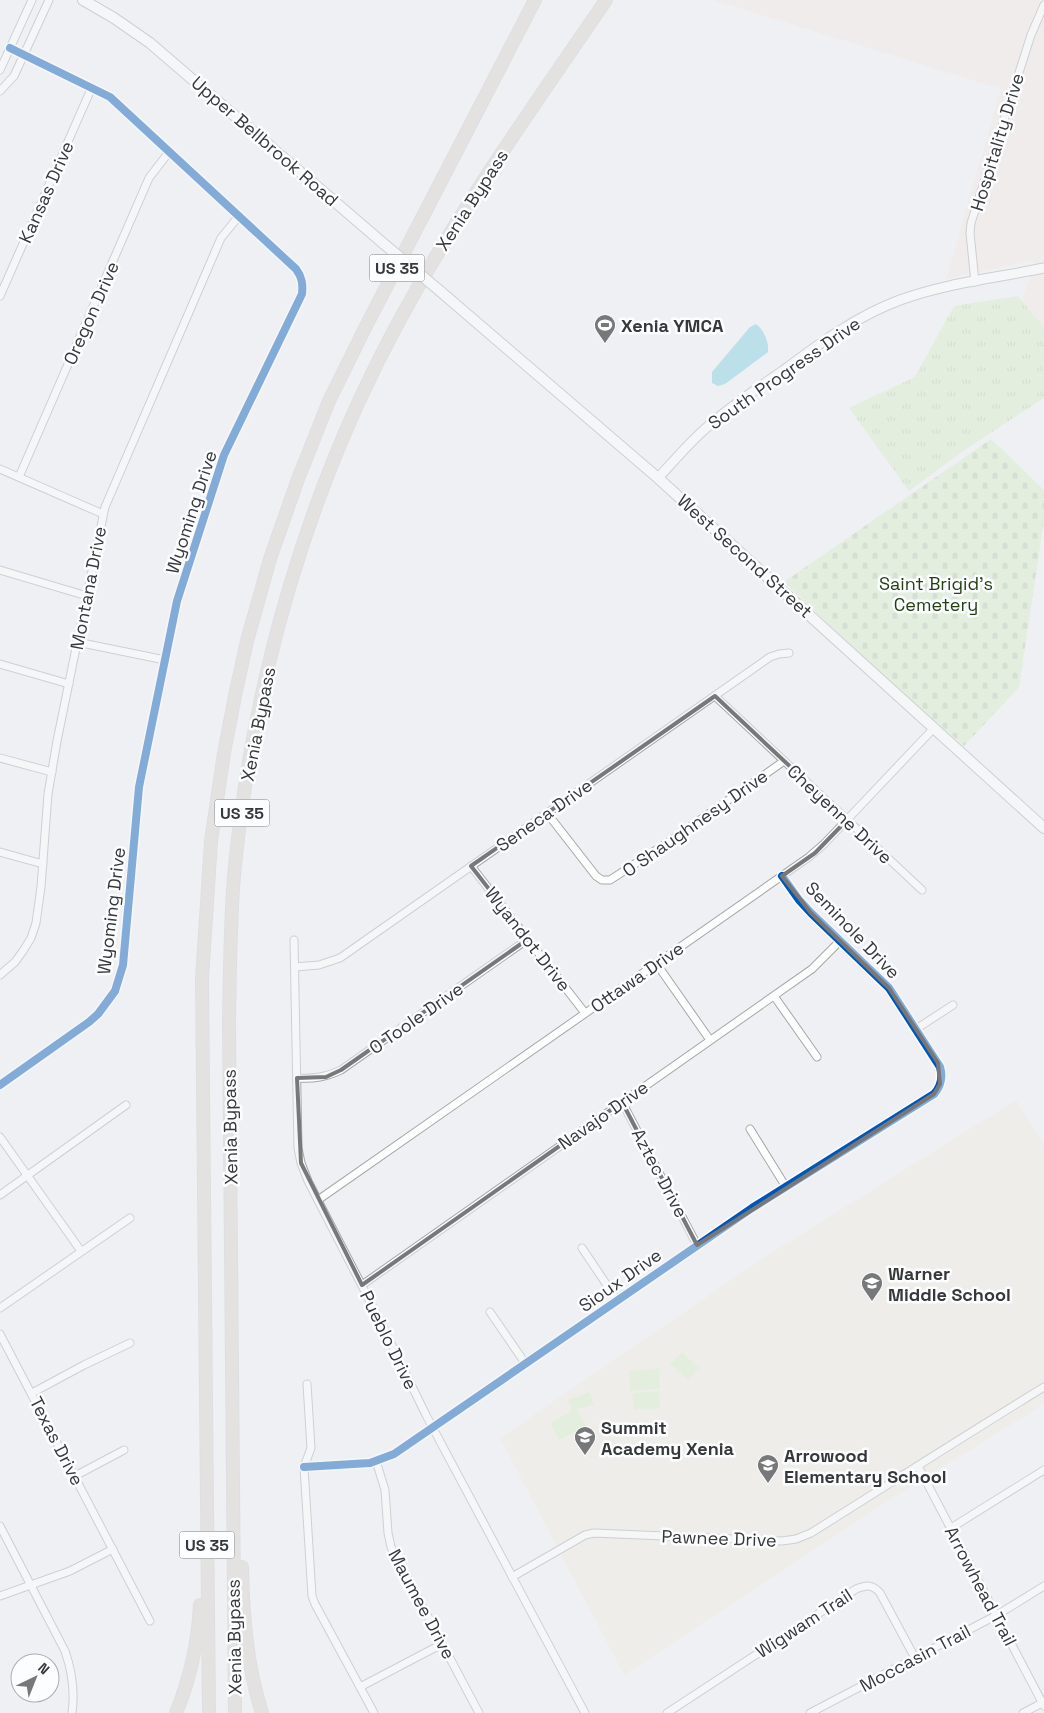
<svg xmlns="http://www.w3.org/2000/svg" width="1044" height="1713" viewBox="0 0 1044 1713" font-family="'Space Grotesk',sans-serif">
	<style>
		.commercial { fill: #f4e7e4 }
		.education { fill: #f0e9e0 }
		.grass { fill: url(#grass-tufts) }
		.cemetery { fill: url(#cemetery-stones) }
		.park { fill: #d4ebc8 }
		.water { fill: #7ecddd }
		.lines { fill: none; stroke-linecap: round; stroke-linejoin: round }
		.minor-casing { stroke: #a6a7a9; stroke-width: 9 }
		.tertiary-casing { stroke: #a6a7a9; stroke-width: 11 }
		.secondary-casing { stroke: #a6a7a9; stroke-width: 12 }
		.motorway-casing { stroke: #c9cacc; stroke-width: 14 }
		.minor { stroke: #fcfdfd; stroke-width: 7 }
		.tertiary { stroke: #fcfdfd; stroke-width: 9 }
		.secondary { stroke: #fcfdfd; stroke-width: 10 }
		.motorway { stroke: #d8d1cc; stroke-width: 12 }
		.secondary-bridge-casing { stroke: #a6a7a9; stroke-width: 12; stroke-linecap: butt }
		.secondary-bridge { stroke: #fcfdfd; stroke-width: 10 }
		.cycleway-casing { stroke: #fcfdff; stroke-width: 11 }
		.cycleway { stroke: #0057b8; stroke-width: 8 }
		.marked { fill: none; stroke: #77787a; stroke-width: 4; stroke-linejoin: round }
		.labels { text-anchor: middle; dominant-baseline: central; stroke-width: 5; stroke-linejoin: round; paint-order: stroke }
		.shield { fill: #fcfdff; stroke: #727374; stroke-width: 1 }
		.shield-label { font-size: 16px; font-weight: bold; fill: #373839 }
		.street-label { font-size: 18px; fill: #373839; stroke: #fcfdff }
		.poi-label { font-size: 18px; font-weight: bold; fill: #373839; stroke: #fcfdff; text-anchor: start }
		.park-label { font-size: 18px; fill: #25400f; stroke: #fcfdff }
	</style>
	<defs>
		<pattern id="grass-tufts" width="24" height="20" patternUnits="userSpaceOnUse" patternTransform="scale(1.25)"><rect width="24" height="20" fill="#d4ebc8"/><path d="M3 7l-1-3M5 7V3M7 7l1-3M15 17l-1-3M17 17v-4M19 17l1-3" fill="none" stroke="#b7caad"/></pattern>
		<pattern id="cemetery-stones" width="16" height="16" patternUnits="userSpaceOnUse" patternTransform="scale(1.25)"><rect width="16" height="16" fill="#d4ebc8"/><path d="M2 7V4a2 2 0 0 1 4 0v3zM10 15v-3a2 2 0 0 1 4 0v3z" fill="#b7caad"/></pattern>
	</defs>
	<rect width="100%" height="100%" fill="#eef0f3"/>
	<polygon class="commercial" points="713,0 1044,0 1044,329 1021,304 1035,260 946,279 1001,89"/>
	<polygon class="education" points="1016,1100 1044,1144 1044,1404 891,1499 624,1675 500,1438 759,1261"/>
	<polygon class="grass" points="1018,296 1044,328 1044,398 963,451 909,491 849,408 915,377 954,306"/>
	<polygon class="cemetery" points="991,439 1044,490 1044,520 1019,687 964,746 869,663 784,582"/>
	<g class="park">
		<polygon points="682,1352 699,1368 688,1380 670,1364"/>
		<polygon points="659,1368 660,1389 630,1391 629,1371"/>
		<polygon points="659,1391 660,1408 634,1410 632,1393"/>
		<polygon points="589,1392 594,1405 577,1409 586,1426 559,1440 550,1423 572,1411 568,1400"/>
	</g>
	<path class="water" d="M756,324C764,330 769,342 768,352L725,384L718,386L712,383V372L750,327Z"/>
	<g class="lines">
		<g class="minor-casing">
			<g id="minor">
				<polyline points="0,70 32,0"/>
				<polyline points="0,91 14,76 49,0"/>
				<polyline points="975,282 970,233 971,223 1031,35 1044,5"/>
				<polyline points="0,296 92,87"/>
				<polyline points="0,469 103,514"/>
				<polyline points="19,477 149,178 169,152"/>
				<polyline points="0,570 87,596"/>
				<polyline points="77,642 165,660"/>
				<polyline points="0,664 69,684"/>
				<polyline points="715,696 922,890"/>
				<polyline points="0,758 52,772"/>
				<polyline points="547,813 596,876 602,880 610,880 670,841 784,761"/>
				<polyline points="0,852 43,864"/>
				<polyline points="471,866 585,1013"/>
				<polyline points="294,940 298,1148 301,1163 308,1181 377,1315 427,1417 585,1713"/>
				<polyline points="656,963 710,1040"/>
				<polyline points="295,967 319,965 340,958 770,657 779,654 789,653"/>
				<polyline points="0,975 15,962 23,951 31,938 36,923 41,887 48,794 57,741 105,507 221,238 239,216"/>
				<polyline points="774,996 817,1057"/>
				<polyline points="916,1029 953,1005"/>
				<path d="M297,1078C314,1079 326,1077 341,1070L528,939"/>
				<path d="M0,1085L89,1022L98,1014L115,991L123,965L139,787L177,601L224,455L302,294C303,284 302,277 296,269L110,97L10,48"/>
				<polyline points="622,1102 697,1245"/>
				<polyline points="750,1129 786,1187"/>
				<polyline points="0,1137 81,1251"/>
				<polyline points="0,1195 126,1105"/>
				<polyline points="318,1200 809,857 824,844 934,728"/>
				<polyline points="582,1248 617,1300"/>
				<polyline points="362,1285 812,969 840,941"/>
				<polyline points="0,1308 130,1218"/>
				<polyline points="490,1312 525,1363"/>
				<polyline points="0,1334 150,1621"/>
				<polyline points="307,1384 311,1448 304,1467 312,1596 315,1604 374,1713"/>
				<polyline points="32,1393 84,1365 130,1343"/>
				<polyline points="376,1461 385,1490 388,1533 391,1547 479,1713"/>
				<polyline points="918,1466 1044,1706"/>
				<path d="M304,1467L370,1463L394,1454L752,1208L934,1094C941,1086 943,1077 940,1067L889,988L811,913L799,900L782,876"/>
				<polyline points="75,1476 124,1450"/>
				<path d="M0,1526L65,1651C72,1671 75,1691 72,1713"/>
				<polyline points="951,1528 1044,1470"/>
				<path d="M512,1577L585,1535L594,1533L782,1541L796,1539L811,1533C889,1484 966,1435 1044,1387"/>
				<polyline points="0,1596 70,1571 113,1549"/>
				<polyline points="360,1687 442,1644"/>
				<path d="M667,1713L856,1589C867,1585 872,1584 880,1593L915,1658"/>
				<polyline points="810,1713 997,1615 1044,1586"/>
				<polyline points="1023,1713 1044,1702"/>
			</g>
		</g>
		<g class="tertiary-casing">
			<path id="tertiary" d="M658,478C673,462 688,444 705,429C729,407 757,389 784,370C820,343 857,316 900,300C946,283 996,278 1044,268"/>
		</g>
		<g class="secondary-casing">
			<g id="secondary">
				<polyline points="83,0 114,18 150,43 384,244"/>
				<polyline points="440,291 658,478 1044,828"/>
			</g>
		</g>
		<g class="motorway-casing">
			<g id="motorway">
				<path d="M242,1567C243,1617 247,1666 262,1713"/>
				<path d="M176,1713C190,1679 198,1642 200,1605"/>
				<polyline points="209,1713 202,979 211,841 224,753 236,691 247,641 270,559 298,479 329,401 365,328 535,0"/>
				<path d="M235,1713L229,1021C230,973 230,924 234,876C252,681 308,486 403,314C463,204 536,103 606,0"/>
			</g>
		</g>
		<use href="#minor" class="minor"/>
		<use href="#tertiary" class="tertiary"/>
		<use href="#secondary" class="secondary"/>
		<use href="#motorway" class="motorway"/>
		<g class="secondary-bridge-casing">
			<polyline id="secondary-bridge" points="384,244 440,291"/>
		</g>
		<use href="#secondary-bridge" class="secondary-bridge"/>
		<g class="cycleway-casing">
			<g id="cycleway">
				<path d="M0,1085L89,1022L98,1014L115,991L123,965L139,787L177,601L224,455L302,294C303,284 302,277 296,269L110,97L10,48"/>
				<path d="M304,1467L370,1463L394,1454L752,1208L934,1094C941,1086 943,1077 940,1067L889,988L811,913L799,900L782,876"/>
			</g>
		</g>
		<use href="#cycleway" class="cycleway"/>
	</g>
	<path d="M0 0H1044V1713H0ZM715,696L847,820L815,853L782,876L811,913L889,988L938,1063L940,1084L934,1094L697,1245L622,1102L362,1285L301,1163L297,1078L326,1077L341,1070L528,939L471,866Z" fill="#eef0f3" fill-opacity=".55" fill-rule="evenodd"/>
	<path class="marked" d="M715,696L847,820L815,853L782,876L811,913L889,988L938,1063L940,1084L934,1094L697,1245L622,1102L362,1285L301,1163L297,1078L326,1077L341,1070L528,939L471,866Z"/>
	<defs>
		<g id="stadium-pin" transform="scale(1.125)"><path d="M0 17L-7.5 6A9.5 9.5 0 1 1 7.5 6Z" fill="#77787a" stroke="#fcfdff"/><path d="M0-5a6.5 5 0 1 0 0 10a6.5 5 0 1 0 0-10ZM-3.5-1.8h7v3.6h-7Z" fill="#fff"/></g>
		<g id="school-pin" transform="scale(1.125)"><path d="M0 17L-7.5 6A9.5 9.5 0 1 1 7.5 6Z" fill="#77787a" stroke="#fcfdff"/><path d="M0-5L7-2L0 1L-7-2ZM-4 1L0 2.5L4 1V4Q0 6-4 4Z" fill="#fff"/></g>
	</defs>
	<g fill-rule="evenodd">
		<use href="#stadium-pin" x="605" y="325"/>
		<use href="#school-pin" x="872" y="1283"/>
		<use href="#school-pin" x="585" y="1437"/>
		<use href="#school-pin" x="768" y="1465"/>
	</g>
	<g class="labels">
		<g class="shield">
			<rect x="369.5" y="254.5" width="55" height="27" rx="4"/>
			<rect x="214.5" y="799.5" width="55" height="27" rx="4"/>
			<rect x="179.5" y="1531.5" width="55" height="27" rx="4"/>
		</g>
		<g class="shield-label">
			<text x="397" y="268">US 35</text>
			<text x="242" y="813">US 35</text>
			<text x="207" y="1545">US 35</text>
		</g>
		<g class="street-label">
			<text transform="translate(265 141) rotate(41)">Upper Bellbrook Road</text>
			<text transform="translate(997 142) rotate(-73)">Hospitality Drive</text>
			<text transform="translate(46 192) rotate(-66)">Kansas Drive</text>
			<text transform="translate(472 200) rotate(-57)">Xenia Bypass</text>
			<text transform="translate(91 313) rotate(-66)">Oregon Drive</text>
			<text transform="translate(784 373) rotate(-35)">South Progress Drive</text>
			<text transform="translate(191 512) rotate(-72)">Wyoming Drive</text>
			<text transform="translate(745 556) rotate(42)">West Second Street</text>
			<text transform="translate(88 588) rotate(-79)">Montana Drive</text>
			<text transform="translate(258 724) rotate(-79)">Xenia Bypass</text>
			<text transform="translate(840 814) rotate(43)">Cheyenne Drive</text>
			<text transform="translate(544 815) rotate(-35)">Seneca Drive</text>
			<text transform="translate(695 823) rotate(-35)">O Shaughnesy Drive</text>
			<text transform="translate(111 911) rotate(-83)">Wyoming Drive</text>
			<text transform="translate(853 930) rotate(46)">Seminole Drive</text>
			<text transform="translate(528 939) rotate(52)">Wyandot Drive</text>
			<text transform="translate(637 977) rotate(-35)">Ottawa Drive</text>
			<text transform="translate(416 1018) rotate(-35)">O Toole Drive</text>
			<text transform="translate(603 1115) rotate(-35)">Navajo Drive</text>
			<text transform="translate(230 1127) rotate(-91)">Xenia Bypass</text>
			<text transform="translate(660 1173) rotate(62)">Aztec Drive</text>
			<text transform="translate(620 1280) rotate(-35)">Sioux Drive</text>
			<text transform="translate(389 1340) rotate(64)">Pueblo Drive</text>
			<text transform="translate(57 1441) rotate(63)">Texas Drive</text>
			<text transform="translate(719 1538) rotate(2)">Pawnee Drive</text>
			<text transform="translate(981 1586) rotate(62)">Arrowhead Trail</text>
			<text transform="translate(422 1604) rotate(62)">Maumee Drive</text>
			<text transform="translate(804 1623) rotate(-33)">Wigwam Trail</text>
			<text transform="translate(234 1637) rotate(-91)">Xenia Bypass</text>
			<text transform="translate(915 1658) rotate(-28)">Moccasin Trail</text>
		</g>
		<g class="poi-label">
			<text x="621" y="325">Xenia YMCA</text>
			<text x="888" y="1273">Warner<tspan x="888" dy="21">Middle School</tspan></text>
			<text x="601" y="1427">Summit<tspan x="601" dy="21">Academy Xenia</tspan></text>
			<text x="784" y="1455">Arrowood<tspan x="784" dy="21">Elementary School</tspan></text>
		</g>
		<g class="park-label">
			<text x="936" y="583">Saint Brigid’s<tspan x="936" dy="21">Cemetery</tspan></text>
		</g>
	</g>
	<g transform="translate(35 1678) rotate(43)"><circle r="24" fill="#fcfdff" stroke="#adaeb0"/>
	<path d="M0-4L9 19L0 12L-9 19Z" fill="#77787a"/>
	<text y="-8" font-size="14" font-weight="bold" text-anchor="middle" fill="#373839">N</text>
	</g>
</svg>
